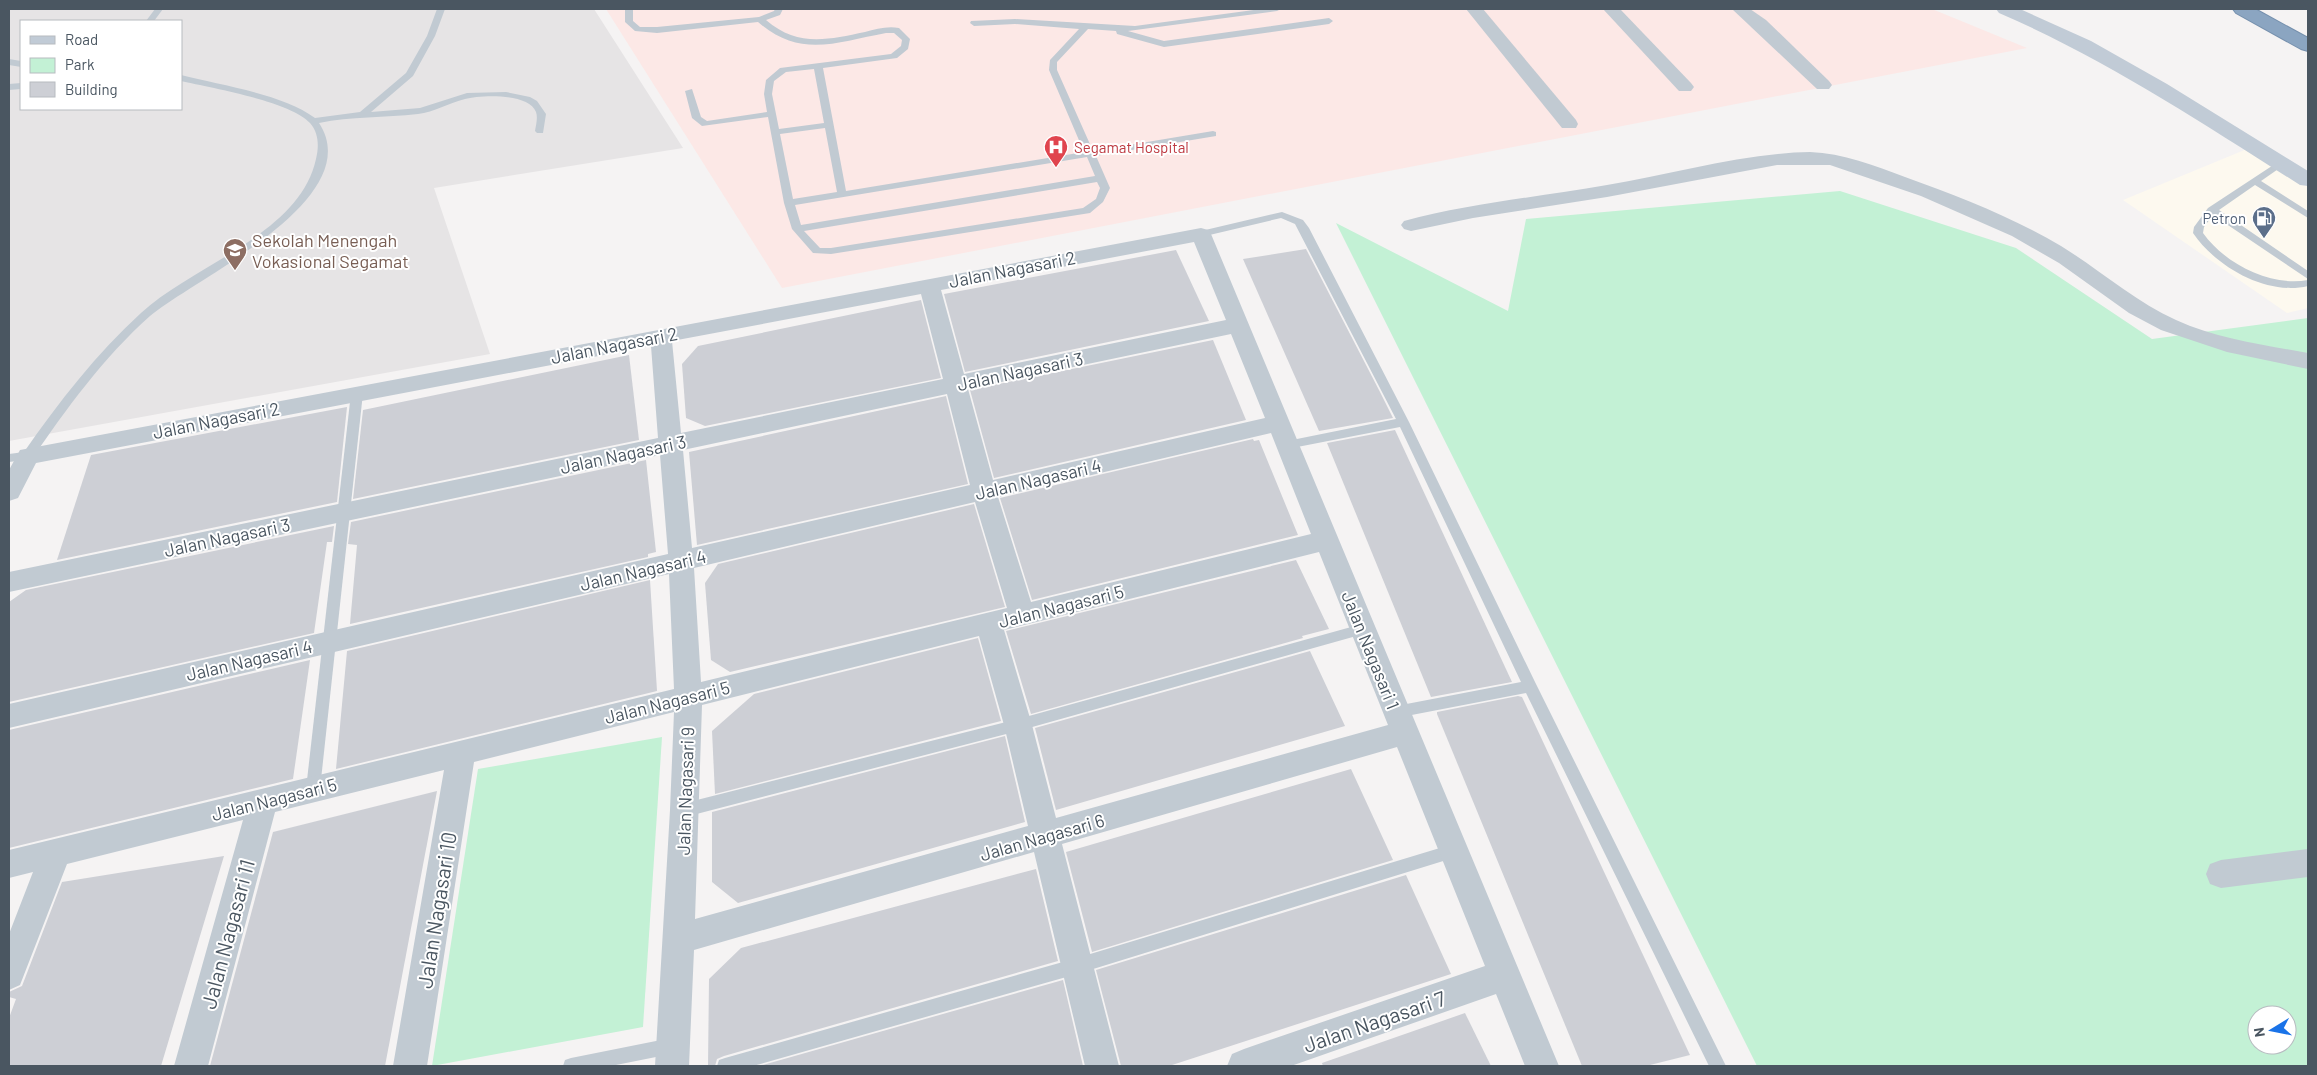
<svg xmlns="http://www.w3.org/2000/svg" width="2317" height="1075" viewBox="0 0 2317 1075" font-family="Barlow,sans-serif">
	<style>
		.commercial { fill: #fdf9ef }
		.education { fill: #e6e4e5; fill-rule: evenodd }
		.medical { fill: #fce8e6 }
		.green { fill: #c3f1d5; fill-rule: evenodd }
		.building { fill: #cdcfd5 }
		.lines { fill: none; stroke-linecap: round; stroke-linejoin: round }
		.highway-casing { stroke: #7690ad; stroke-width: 2 }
		.lane { fill: #c1cad2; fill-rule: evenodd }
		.street { fill: #c1cad2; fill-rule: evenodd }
		.secondary { fill: #c1cbd6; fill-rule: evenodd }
		.highway { fill: #8ba5c1; fill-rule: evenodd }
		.labels { text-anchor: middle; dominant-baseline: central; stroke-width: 4; stroke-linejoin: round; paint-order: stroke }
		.far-health-label { font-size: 15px; fill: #be3a42; stroke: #fff; text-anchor: start }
		.far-service-label { font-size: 15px; fill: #4e5e75; stroke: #fff; text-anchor: end }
		.education-label { font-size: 18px; fill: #785e54; stroke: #fff; text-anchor: start }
		.street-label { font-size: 18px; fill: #4a5661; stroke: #fff }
		.near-street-label { font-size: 21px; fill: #4a5661; stroke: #fff }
	</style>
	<rect width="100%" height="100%" fill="#f5f3f3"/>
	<polygon class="commercial" points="2247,149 2308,187 2308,308 2287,313 2123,200"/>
	<path class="education" d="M9,9H594L683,148L434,188L490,354L9,441ZM21,21H181V109H21Z"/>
	<polygon class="medical" points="606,9 1932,9 2027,48 782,288"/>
	<g class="green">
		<path d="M1840,191L2016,248L2152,339L2308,318V1066H1757L1336,223L1508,311L1526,219ZM2257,1015H2287V1045H2257Z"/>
		<polygon points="662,737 643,1027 432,1066 478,769"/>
	</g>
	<g class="building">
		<polygon points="1306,249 1380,392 1393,418 1319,431 1243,259"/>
		<polygon points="1176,250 1209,321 965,372 944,294"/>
		<polygon points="921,300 941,378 705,426 686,418 682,364 698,346"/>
		<polygon points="1213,340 1246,420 994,478 970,390"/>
		<polygon points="629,355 639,440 353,499 363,410"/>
		<polygon points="946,396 968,484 697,545 689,452"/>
		<polygon points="347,407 337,502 57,560 91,455"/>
		<polygon points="1395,430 1512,682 1431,697 1327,443"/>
		<polygon points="1253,439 1254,441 1259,440 1298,535 1032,600 1000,498"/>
		<polygon points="646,460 656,552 648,554 648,557 350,624 357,545 348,544 351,522"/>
		<polygon points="974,504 1005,607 730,672 711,660 705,583 718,564"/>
		<polygon points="334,526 332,542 327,542 314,633 9,702 9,602 26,590"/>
		<polygon points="1296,560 1329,629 1302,636 1303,638 1031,714 1006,631"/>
		<polygon points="650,580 657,691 336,769 347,651"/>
		<polygon points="978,638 1001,721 715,794 712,731 754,694"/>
		<polygon points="1310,651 1345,726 1056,810 1035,728"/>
		<polygon points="310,660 293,779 9,848 9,730"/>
		<polygon points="1518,696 1522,697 1690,1055 1646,1066 1582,1066 1437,714 1437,712"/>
		<polygon points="1005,736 1025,822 738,903 712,882 712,812"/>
		<polygon points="1351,769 1393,860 1092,952 1066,852"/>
		<polygon points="437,791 385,1066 210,1066 273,832"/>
		<polygon points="224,856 161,1066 9,1066 9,1018 16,999 9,997 9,992 22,986 62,882"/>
		<polygon points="1036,869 1058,961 724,1056 717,1059 715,1066 708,1066 709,979 741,948"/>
		<polygon points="1406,875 1451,974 1169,1066 1121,1066 1096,970"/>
		<polygon points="1063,980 1083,1066 759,1066"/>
		<polygon points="1465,1013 1491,1066 1323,1066 1322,1063"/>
	</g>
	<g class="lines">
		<g class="highway-casing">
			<polygon id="highway" points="2233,9 2255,9 2308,38 2308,51 2301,49 2236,13"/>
		</g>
		<g class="lane">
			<polygon points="155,9 163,9 154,21 146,21"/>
			<path d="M437,9H445L435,36L413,76L371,112L420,108L467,93L506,92L530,97L537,101L546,114L543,133H537L535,131C536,125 538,118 536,112C529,93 481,95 465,99C449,103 434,112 418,114C385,118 351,116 319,123C369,199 194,279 150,316C104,357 66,409 32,459L9,462V454L24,452C59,402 96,354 141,313C193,265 300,234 316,159C319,147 319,133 310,123C290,101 211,88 181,81V75C220,85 283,94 315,118L360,112L406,73L427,36Z"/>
			<path d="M625,9H633V21L640,27H657L759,17L774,11L775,9H783L780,15L766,20C797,47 827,40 865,32C876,29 887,26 899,28L910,39L908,49L897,58L823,68L846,191L1084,152L1049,70L1050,60L1079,29L1015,24L974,26L970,23L971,21L1015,19L1135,26L1261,9H1281L1277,11L1128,31L1164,41L1329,18L1333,21L1329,24L1164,47L1117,34L1116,31L1088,29L1057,62V70L1093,151L1213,131L1216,132V136L1096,156L1110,188L1103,202L1090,213L831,254L813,253L792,229L784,203L768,117L702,126L692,118L685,91L692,89L701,117L707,121L767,112L764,94L766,80L780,68L891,54L901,46L902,40L894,33H886C837,42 800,59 758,22L657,33L635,31L625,22ZM814,69L824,123L779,129L772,94L774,81L786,72ZM825,128L837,192L793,199L780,134ZM1087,157L1095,176L801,225L795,205ZM1097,182L1100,188L1096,199L1083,208L831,248H820L804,231Z"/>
			<polygon points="9,59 21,61 21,67 9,65"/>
			<polygon points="21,83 21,89 9,90 9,84"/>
			<path d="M2281,160L2286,163L2284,165L2261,181L2308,211V218L2255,185L2219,210L2308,271V279L2213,215L2204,227L2203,233C2225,264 2271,287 2308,280V286C2267,296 2216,267 2193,233L2194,227L2208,208Z"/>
			<polygon points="1282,212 1303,220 1309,228 1409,422 1535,682 1726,1066 1709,1066 1526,693 1396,718 1391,716 1389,712 1391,708 1396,706 1521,682 1400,427 1287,449 1281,445 1287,441 1396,419 1295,224 1281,218 1201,237 1196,234 1201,231"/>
			<polygon points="357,389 363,393 320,789 318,794 313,796 308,794 306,789 351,393"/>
			<polygon points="1362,624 1367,625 1369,629 1367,633 1018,731 685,817 680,815 678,810 680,805 685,803 1018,719"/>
			<polygon points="1453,844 1458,846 1460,851 1458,856 1453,858 1077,974 753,1066 717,1066 719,1060 725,1058 1077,958"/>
			<polygon points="671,1038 677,1040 679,1046 677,1052 671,1054 611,1066 563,1066 565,1060 571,1058"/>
		</g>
		<g class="street">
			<polygon points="1466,9 1483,9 1576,120 1578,124 1576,128 1562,128"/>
			<polygon points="1603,9 1620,9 1691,83 1694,87 1691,91 1679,91"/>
			<polygon points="1732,9 1750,9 1766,20 1829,81 1832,85 1829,89 1817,89"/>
			<path d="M1810,152C1843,153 1875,166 1905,177C1958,196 2012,217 2061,246C2100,270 2134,301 2176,320C2218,339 2264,345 2308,353V369L2227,352L2161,330L2129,313L2059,263L2012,236L1921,196L1830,165H1777L1607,197L1473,218L1411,231L1404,229L1401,225L1404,221C1471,203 1539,197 1607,185C1672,174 1745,153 1810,152Z"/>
			<path d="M1201,228L1208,230L1211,234L1559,1066H1525L1496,994L1291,1066H1227L1232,1054L1244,1049L1485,966L1397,747L1062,844L1119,1066H1085L1034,852L694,950L689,1066H655L670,810L674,712L474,762L427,1066H393L444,770L275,812L208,1066H174L243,820L67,864L20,985L9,990V934L33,872L9,878V850L674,689L669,574L9,728V704L668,554L660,455L9,592V572L658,438L651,346L36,463L18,498L9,501V470L20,450ZM1194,242L1226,320L964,374L941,290ZM921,294L943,379L681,433L672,341ZM1231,334L1265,418L993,480L968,389ZM947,394L970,485L692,548L683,450ZM1271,433L1311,534L1031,602L998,497ZM975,502L1007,608L701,682L694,568ZM1319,552L1388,725L1056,818L1032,725L1004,630ZM979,636L1004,725L1028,826L695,919L702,705Z"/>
			<polygon points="2308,849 2308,877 2221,888 2210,884 2206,874 2210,864 2221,860"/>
		</g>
		<path class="secondary" d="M1996,9H2020L2091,41L2167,84L2308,171V186L2300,185C2202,123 2106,59 1999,13Z"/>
		<use href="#highway" class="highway"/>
	</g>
	<defs>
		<g id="hospital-pin" transform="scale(1.25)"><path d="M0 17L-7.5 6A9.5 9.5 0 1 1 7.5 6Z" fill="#e0444e" stroke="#fff"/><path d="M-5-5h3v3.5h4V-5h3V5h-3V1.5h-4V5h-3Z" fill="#fff"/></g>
		<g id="fuel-pin" transform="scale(1.25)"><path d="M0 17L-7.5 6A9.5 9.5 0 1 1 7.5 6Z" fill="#5c6f8a" stroke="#fff"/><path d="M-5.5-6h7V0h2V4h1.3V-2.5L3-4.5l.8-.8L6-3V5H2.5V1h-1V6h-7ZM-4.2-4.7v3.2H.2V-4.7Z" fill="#fff"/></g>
		<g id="school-pin" transform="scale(1.25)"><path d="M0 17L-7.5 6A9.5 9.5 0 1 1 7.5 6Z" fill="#8d6e63" stroke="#fff"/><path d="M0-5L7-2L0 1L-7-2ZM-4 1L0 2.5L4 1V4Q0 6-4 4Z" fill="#fff"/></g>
	</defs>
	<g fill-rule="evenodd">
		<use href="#hospital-pin" x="1056" y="147"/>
		<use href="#fuel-pin" x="2264" y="218"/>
		<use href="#school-pin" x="235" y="250"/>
	</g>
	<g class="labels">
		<g class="far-health-label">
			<text x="1074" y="147">Segamat Hospital</text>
		</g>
		<g class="far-service-label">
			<text x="2246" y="218">Petron</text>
		</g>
		<g class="education-label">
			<text x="252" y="240">Sekolah Menengah<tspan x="252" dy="21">Vokasional Segamat</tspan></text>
		</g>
		<g class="street-label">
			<text transform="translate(1012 269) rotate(-11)">Jalan Nagasari 2</text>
			<text transform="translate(614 345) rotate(-11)">Jalan Nagasari 2</text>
			<text transform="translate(1020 371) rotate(-12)">Jalan Nagasari 3</text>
			<text transform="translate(216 420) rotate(-11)">Jalan Nagasari 2</text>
			<text transform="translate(623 454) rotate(-12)">Jalan Nagasari 3</text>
			<text transform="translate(1038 479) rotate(-13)">Jalan Nagasari 4</text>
			<text transform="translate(227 537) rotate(-12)">Jalan Nagasari 3</text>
			<text transform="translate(643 570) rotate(-13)">Jalan Nagasari 4</text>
			<text transform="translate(1061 606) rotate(-14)">Jalan Nagasari 5</text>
			<text transform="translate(1371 650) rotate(68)">Jalan Nagasari 1</text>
			<text transform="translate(249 660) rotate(-13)">Jalan Nagasari 4</text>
			<text transform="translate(667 702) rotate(-14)">Jalan Nagasari 5</text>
			<text transform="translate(685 791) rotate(-88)">Jalan Nagasari 9</text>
			<text transform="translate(274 799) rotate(-14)">Jalan Nagasari 5</text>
			<text transform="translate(1042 837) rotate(-16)">Jalan Nagasari 6</text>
		</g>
		<g class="near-street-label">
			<text transform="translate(436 910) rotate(-81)">Jalan Nagasari 10</text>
			<text transform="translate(227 934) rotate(-75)">Jalan Nagasari 11</text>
			<text transform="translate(1374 1021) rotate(-19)">Jalan Nagasari 7</text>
		</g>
	</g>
	<rect width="2317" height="1075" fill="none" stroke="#4a5661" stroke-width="20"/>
	<rect x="20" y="20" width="162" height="90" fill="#ffffff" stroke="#b7bbc0"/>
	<rect x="30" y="36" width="25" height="8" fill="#c1cbd6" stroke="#b7bbc0"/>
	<text x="65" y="45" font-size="15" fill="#4a5661">Road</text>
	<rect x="30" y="58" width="25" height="15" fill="#c3f1d5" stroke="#b7bbc0"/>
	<text x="65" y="70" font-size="15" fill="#4a5661">Park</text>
	<rect x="30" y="82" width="25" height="15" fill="#cdcfd5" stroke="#b7bbc0"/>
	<text x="65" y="95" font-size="15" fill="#4a5661">Building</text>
	<g transform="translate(2272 1030) rotate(260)"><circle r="24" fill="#ffffff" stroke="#b7bbc0"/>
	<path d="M0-4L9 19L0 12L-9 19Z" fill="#1a73e8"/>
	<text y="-8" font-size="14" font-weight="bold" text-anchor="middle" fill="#4a5661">N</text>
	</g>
</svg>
